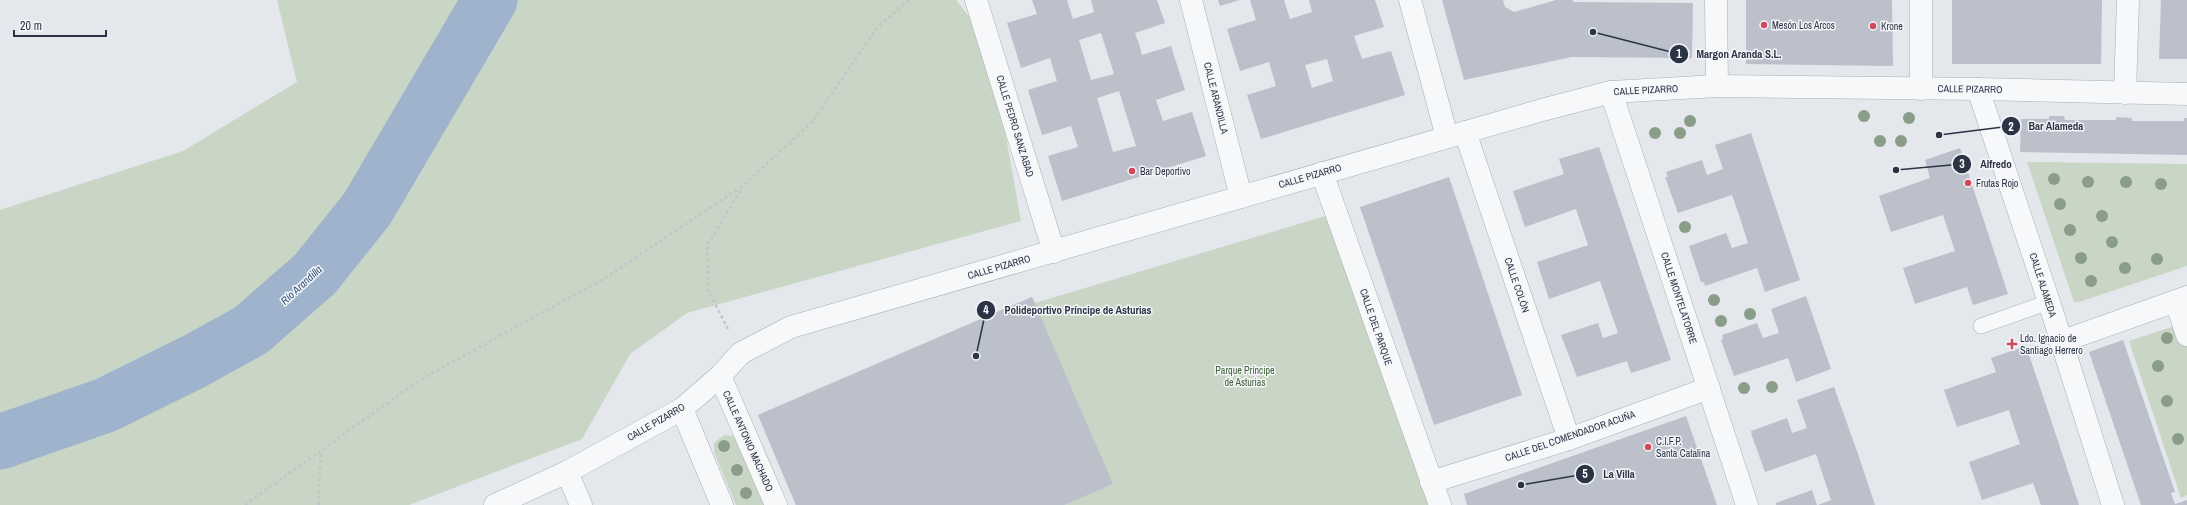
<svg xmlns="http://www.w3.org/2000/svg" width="2187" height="505" viewBox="0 0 2187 505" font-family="'Archivo Narrow',sans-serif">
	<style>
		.green { fill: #c9d6c5 }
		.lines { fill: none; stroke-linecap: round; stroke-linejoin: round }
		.river { stroke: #9fb4cc; stroke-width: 55 }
		.building { fill: #bbc0ca; fill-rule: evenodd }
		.lane-casing { stroke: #a9aeb7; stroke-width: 16 }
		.street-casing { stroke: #a9aeb7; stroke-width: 23 }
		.path { stroke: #c2c5cb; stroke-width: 2.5; stroke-dasharray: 3 3; stroke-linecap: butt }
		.lane { stroke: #f7f8fa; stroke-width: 15 }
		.street { stroke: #f7f8fa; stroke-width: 22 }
		.tree { fill: #899d89 }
		.poi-dot { fill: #d1495b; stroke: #f4f6f9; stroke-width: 1.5 }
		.labels { text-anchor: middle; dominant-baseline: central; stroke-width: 3; stroke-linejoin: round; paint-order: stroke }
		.poi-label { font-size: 10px; fill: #2b3445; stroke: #f4f6f9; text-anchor: start }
		.street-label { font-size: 10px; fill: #2b3445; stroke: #f4f6f9 }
		.park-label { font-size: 10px; fill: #3f6138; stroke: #f4f6f9 }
		.water-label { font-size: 11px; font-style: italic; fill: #34527a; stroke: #f4f6f9 }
		.leader { fill: none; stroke: #2b3445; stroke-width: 1.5 }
		.callout-dot { fill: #2b3445; stroke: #f4f6f9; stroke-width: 1.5 }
		.mark-label { font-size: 12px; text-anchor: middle; font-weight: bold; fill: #fff }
		.callout-label { font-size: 11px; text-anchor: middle; font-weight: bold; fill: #2b3445; stroke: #f4f6f9; stroke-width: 3; stroke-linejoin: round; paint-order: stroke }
	</style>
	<rect width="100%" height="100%" fill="#e4e7ec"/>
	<g class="green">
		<polygon points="277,0 956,0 989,42 1021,221 687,313 630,354 582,439 409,505 0,505 0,210 183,151 297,82"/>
		<polygon points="2027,162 2187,164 2187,266 2079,302 2074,302"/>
		<polygon points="1332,214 1428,505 796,505 758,415 1032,297 1035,303"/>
		<polygon points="2181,324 2187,341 2187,495 2181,498 2129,341"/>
		<polygon points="724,435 734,436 767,505 736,505 714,452 714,443"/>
	</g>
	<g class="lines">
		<polyline class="river" points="0,442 106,405 195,361 251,330 315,274 367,209 490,0"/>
	</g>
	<g class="building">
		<path d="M1032,0H1067L1073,19L1094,12L1091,0H1157L1165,23L1135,33L1139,44L1142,55L1171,46L1185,90L1156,100L1163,121L1192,112L1206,156L1062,201L1048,156L1078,147L1071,126L1042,135L1028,90L1057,81L1050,58L1021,68L1007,23L1037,14ZM1101,33L1114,74L1091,80L1079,40ZM1119,91L1136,146L1113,152L1097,98Z"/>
		<polygon points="1218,0 1240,0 1220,6"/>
		<path d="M1250,0H1284L1290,19L1312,12L1309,0H1375L1384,27L1354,36L1362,59L1391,51L1405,95L1261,139L1247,95L1276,86L1269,62L1240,71L1227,29L1256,20ZM1327,59L1333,81L1312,88L1305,65Z"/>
		<polygon points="1442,0 1503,0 1505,7 1514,12 1556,0 1573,0 1573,2 1693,3 1692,58 1572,57 1464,80"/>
		<polygon points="1746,0 1892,0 1893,66 1746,64"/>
		<polygon points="1952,0 2102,0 2101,64 1952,64"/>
		<polygon points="2161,0 2187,0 2187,59 2159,59"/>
		<polygon points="2049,116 2064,116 2065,120 2116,120 2116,117 2132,118 2132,121 2184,121 2184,118 2187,118 2187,155 2020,152 2021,119 2049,119"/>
		<polygon points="1751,133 1800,280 1765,292 1757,268 1705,286 1704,282 1701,282 1689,246 1726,233 1732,248 1748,243 1740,218 1732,195 1678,213 1665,177 1668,177 1666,172 1702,160 1707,175 1723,169 1715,145"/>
		<polygon points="1599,147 1671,360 1631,373 1627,361 1577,377 1561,335 1598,323 1603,338 1618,333 1600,281 1549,299 1537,262 1588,245 1576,209 1525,227 1513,191 1564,174 1559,159"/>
		<polygon points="1960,148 2008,294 1973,305 1967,287 1915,304 1903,268 1955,251 1943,215 1891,232 1879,196 1930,178 1925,160"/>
		<polygon points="1449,177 1522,395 1434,425 1360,207"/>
		<polygon points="1806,296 1831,369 1796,382 1788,358 1734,376 1721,340 1723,339 1722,335 1757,323 1763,338 1779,333 1771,309"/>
		<polygon points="1032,297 1113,484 1064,505 796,505 758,415"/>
		<polygon points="2123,340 2175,492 2171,493 2175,504 2187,500 2187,505 2141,505 2089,352"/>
		<polygon points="2026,346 2051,420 2079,505 2041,505 2033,483 1982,500 1969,462 2020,444 2010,414 2009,410 1957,427 1944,390 1996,372 1991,358"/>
		<polygon points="1834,387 1859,457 1875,505 1818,505 1831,500 1816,454 1765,472 1752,436 1751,431 1787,418 1792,433 1807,428 1797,400"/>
		<polygon points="1686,416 1717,505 1467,505 1464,494"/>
		<polygon points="1812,490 1817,505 1776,505 1776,503"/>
	</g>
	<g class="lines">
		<g class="lane-casing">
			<polyline id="lane" points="1981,326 2049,302"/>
		</g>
		<g class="street-casing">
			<g id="street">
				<polyline points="976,0 1054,252"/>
				<polyline points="1191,0 1241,197"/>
				<polyline points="1410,0 1447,137"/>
				<polyline points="1716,0 1717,86"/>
				<polyline points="1921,89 1921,0"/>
				<polyline points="1978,89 2049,302 2113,505"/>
				<polyline points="1611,92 1747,505"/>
				<polyline points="2125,93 2128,0"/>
				<polyline points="1465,132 1569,439"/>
				<polyline points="1322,173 1440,505"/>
				<polyline points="2176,301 2187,335"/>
				<polyline points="2060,342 2187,297"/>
				<polyline points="720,376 776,505"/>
				<polyline points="682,409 722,505"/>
				<polyline points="567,472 581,505"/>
				<polyline points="1431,482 1569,439 1709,388"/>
				<polyline points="495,505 567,472 682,409 720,376 741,353 791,327 1542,110 1611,92 1717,86 1978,89 2187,94"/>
			</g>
		</g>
		<g class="path">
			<polyline points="728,329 708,290 707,245 743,187"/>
			<polyline points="245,505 420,380 605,278 744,185 812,122 877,28 909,0"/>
			<polyline points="319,505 318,502 321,451"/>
		</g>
		<use href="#lane" class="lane"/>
		<use href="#street" class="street"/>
	</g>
	<g class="tree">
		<circle cx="1864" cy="116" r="6"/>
		<circle cx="1909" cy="118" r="6"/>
		<circle cx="1690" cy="121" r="6"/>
		<circle cx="1655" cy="133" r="6"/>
		<circle cx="1680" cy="133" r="6"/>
		<circle cx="1880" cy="141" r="6"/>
		<circle cx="1901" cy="141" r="6"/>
		<circle cx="2054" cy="179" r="6"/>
		<circle cx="2088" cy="182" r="6"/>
		<circle cx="2126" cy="182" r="6"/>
		<circle cx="2161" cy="184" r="6"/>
		<circle cx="2060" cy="204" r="6"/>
		<circle cx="2102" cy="216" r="6"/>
		<circle cx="1685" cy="227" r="6"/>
		<circle cx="2070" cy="230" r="6"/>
		<circle cx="2112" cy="242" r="6"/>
		<circle cx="2081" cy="258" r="6"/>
		<circle cx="2157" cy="259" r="6"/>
		<circle cx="2125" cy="268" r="6"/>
		<circle cx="2091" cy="281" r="6"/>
		<circle cx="1714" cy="300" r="6"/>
		<circle cx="1750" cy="314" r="6"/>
		<circle cx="1721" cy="321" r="6"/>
		<circle cx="2167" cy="338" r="6"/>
		<circle cx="2158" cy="366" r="6"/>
		<circle cx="1772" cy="387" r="6"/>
		<circle cx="1744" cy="388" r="6"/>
		<circle cx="2167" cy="401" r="6"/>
		<circle cx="2178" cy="439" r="6"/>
		<circle cx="724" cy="446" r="6"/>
		<circle cx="737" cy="470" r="6"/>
		<circle cx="746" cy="493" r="6"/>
	</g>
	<g class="poi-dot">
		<circle cx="1764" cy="25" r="4"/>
		<circle cx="1873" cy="26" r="4"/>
		<circle cx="1132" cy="171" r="4"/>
		<circle cx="1968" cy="183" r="4"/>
		<path d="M2010 338h4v4h4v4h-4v4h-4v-4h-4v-4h4z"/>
		<circle cx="1648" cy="447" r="4"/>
	</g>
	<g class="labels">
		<g class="poi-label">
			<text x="1772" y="25">Mesón Los Arcos</text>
			<text x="1881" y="26">Krone</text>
			<text x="1140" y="171">Bar Deportivo</text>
			<text x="1976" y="183">Frutas Rojo</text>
			<text x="2020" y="338">Ldo. Ignacio de<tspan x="2020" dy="12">Santiago Herrero</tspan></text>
			<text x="1656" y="441">C.I.F.P.<tspan x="1656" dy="12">Santa Catalina</tspan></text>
		</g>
		<g class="street-label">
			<text transform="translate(1970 89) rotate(1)">CALLE PIZARRO</text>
			<text transform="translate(1646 90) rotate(-3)">CALLE PIZARRO</text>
			<text transform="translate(1216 98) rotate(76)">CALLE ARANDILLA</text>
			<text transform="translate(1015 126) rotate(73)">CALLE PEDRO SANZ ABAD</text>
			<text transform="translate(1310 176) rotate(-16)">CALLE PIZARRO</text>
			<text transform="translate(999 267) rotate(-16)">CALLE PIZARRO</text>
			<text transform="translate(1517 285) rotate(71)">CALLE COLÓN</text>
			<text transform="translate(2043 285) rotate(72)">CALLE ALAMEDA</text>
			<text transform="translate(1679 298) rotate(72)">CALLE MONTELATORRE</text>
			<text transform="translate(1376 327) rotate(71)">CALLE DEL PARQUE</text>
			<text transform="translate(656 422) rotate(-30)">CALLE PIZARRO</text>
			<text transform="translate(1570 436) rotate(-19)">CALLE DEL COMENDADOR ACUÑA</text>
			<text transform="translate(748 441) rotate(66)">CALLE ANTONIO MACHADO</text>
		</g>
		<g class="park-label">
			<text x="1245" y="370">Parque Príncipe<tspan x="1245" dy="12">de Asturias</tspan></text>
		</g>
		<g class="water-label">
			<text transform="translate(301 285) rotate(-43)">Río Arandilla</text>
		</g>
	</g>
	<path class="leader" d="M1593 32L1679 54M1939 135L2011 126M1896 170L1962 164M976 356L986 310M1521 485L1585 474"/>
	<g class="callout-dot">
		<circle cx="1593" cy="32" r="4"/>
		<circle cx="1939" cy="135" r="4"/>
		<circle cx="1896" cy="170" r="4"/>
		<circle cx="976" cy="356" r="4"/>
		<circle cx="1521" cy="485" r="4"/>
		<circle cx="1679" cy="54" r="10"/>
		<circle cx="2011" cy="126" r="10"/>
		<circle cx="1962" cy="164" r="10"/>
		<circle cx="986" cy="310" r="10"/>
		<circle cx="1585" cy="474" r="10"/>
	</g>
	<g class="mark-label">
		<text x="1679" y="58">1</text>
		<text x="2011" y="131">2</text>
		<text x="1962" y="168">3</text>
		<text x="986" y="314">4</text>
		<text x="1585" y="478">5</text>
	</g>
	<g class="callout-label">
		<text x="1739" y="58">Margon Aranda S.L.</text>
		<text x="2056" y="130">Bar Alameda</text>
		<text x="1996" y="168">Alfredo</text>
		<text x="1078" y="314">Polideportivo Príncipe de Asturias</text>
		<text x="1619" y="478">La Villa</text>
	</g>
	<path d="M14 30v6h92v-6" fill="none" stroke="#2b3445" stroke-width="2"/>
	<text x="20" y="30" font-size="12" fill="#2b3445" stroke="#f4f6f9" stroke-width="3" paint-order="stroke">20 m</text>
</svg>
